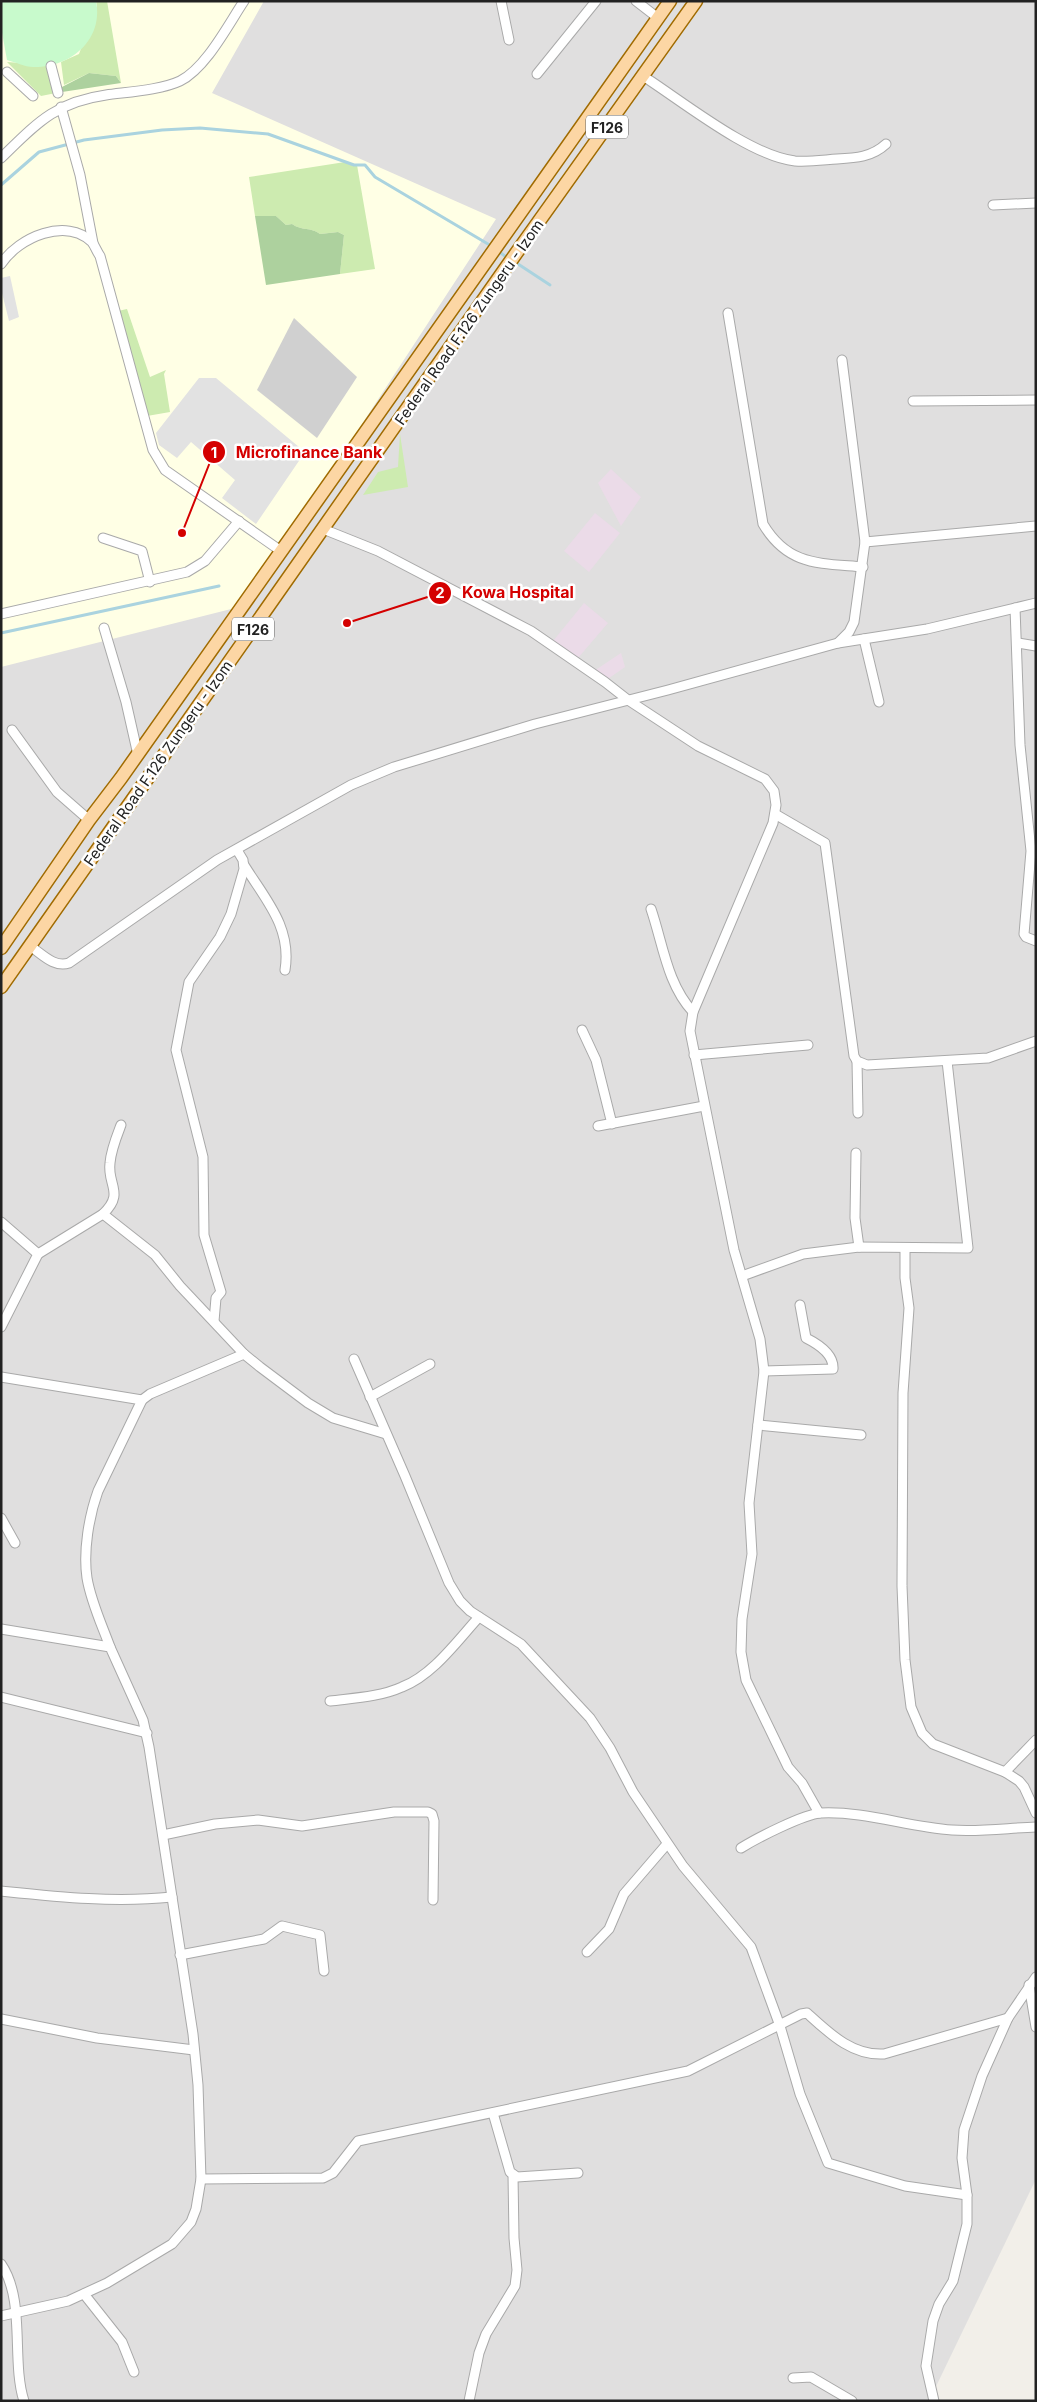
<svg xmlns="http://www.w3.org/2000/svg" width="1037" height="2402" viewBox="0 0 1037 2402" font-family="Inter,sans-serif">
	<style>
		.residential { fill: #e0dfdf }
		.industrial { fill: #ebdbe8 }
		.education { fill: #ffffe5 }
		.religious { fill: #d0d0d0 }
		.grass { fill: #cdebb0 }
		.forest { fill: #add19e }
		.park { fill: #c8facc }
		.parking { fill: #e2e2e2 }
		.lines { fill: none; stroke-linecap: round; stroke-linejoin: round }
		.stream { stroke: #aad3df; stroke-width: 3 }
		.minor-casing { stroke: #a9a9a9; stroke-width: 11 }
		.primary-casing { stroke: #a06b00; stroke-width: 15 }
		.minor { stroke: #fff; stroke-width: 9 }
		.primary { stroke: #fcd6a4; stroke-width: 12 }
		.labels { text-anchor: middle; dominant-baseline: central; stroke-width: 5; stroke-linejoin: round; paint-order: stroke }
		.shield { fill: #fff; stroke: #646464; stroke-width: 1 }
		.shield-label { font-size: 14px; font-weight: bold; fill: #222 }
		.street-label { font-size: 15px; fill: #222; stroke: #fff }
		.leader { fill: none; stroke: #d40000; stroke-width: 2 }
		.callout-dot { fill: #d40000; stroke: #fff; stroke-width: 2 }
		.mark-label { font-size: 15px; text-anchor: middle; font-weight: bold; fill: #fff }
		.callout-label { font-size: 16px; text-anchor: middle; font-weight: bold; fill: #d40000; stroke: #fff; stroke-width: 5; stroke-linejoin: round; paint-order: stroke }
	</style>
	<rect width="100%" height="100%" fill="#f2efe9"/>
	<polygon class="residential" points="1,1 1036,1 1036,2179 929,2401 1,2401"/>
	<g class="industrial">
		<polygon points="611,469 641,497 621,526 598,483"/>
		<polygon points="595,513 620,533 589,572 564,551"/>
		<polygon points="584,603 608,623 572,665 549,646"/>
		<polygon points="621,653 625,667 602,683 594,671"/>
	</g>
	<polygon class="education" points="1,1 264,1 212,93 496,219 243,606 1,667"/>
	<polygon class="religious" points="294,318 357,377 317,438 257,390"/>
	<g class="grass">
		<polygon points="96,1 107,1 121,83 116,76 89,73 64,85 61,62 79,54 97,6"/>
		<polygon points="7,62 48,65 56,93 41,96"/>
		<path d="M345,162L357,165L375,269L340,274L344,235L338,232L320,234C311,227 302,231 292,224L286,225L276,216H255L249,177Z"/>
		<polygon points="127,309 150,377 166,370 164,374 170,412 147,416 118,311"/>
		<polygon points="400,434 408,487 363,495 378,472 398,467"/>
	</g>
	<g class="forest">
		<polygon points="89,73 116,76 121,83 62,92 60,88"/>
		<path d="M255,216H276L286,225L292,224C302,231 311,227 320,234L338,232L344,235L340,274L266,285Z"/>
	</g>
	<path class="park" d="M1,1H96C104,40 70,68 33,67C25,67 15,62 7,60L1,27Z"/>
	<g class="parking">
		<polygon points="10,276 19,317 9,321 1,289 1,278"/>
		<polygon points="199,378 216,378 305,452 256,524 222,498 235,480 191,442 177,458 159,445 156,433"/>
	</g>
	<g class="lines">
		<g class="stream">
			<polyline points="1,185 39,152 84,140 162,130 200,128 268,134 354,165 365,165 375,177 493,247"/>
			<polyline points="498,251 509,259"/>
			<polyline points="515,262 550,285"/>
			<polyline points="1,633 219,586"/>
		</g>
		<g class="minor-casing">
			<g id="minor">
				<polyline points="501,1 509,40"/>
				<polyline points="636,1 658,18"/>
				<polyline points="51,66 58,93"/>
				<polyline points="7,72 33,96"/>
				<polyline points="537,74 596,1"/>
				<path d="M643,76C682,101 750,156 795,161C809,162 823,160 837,159C856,158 872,157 886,144"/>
				<polyline points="61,107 80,175 93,243"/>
				<path d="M1,158C36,124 55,102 106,95C127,92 161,90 180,81C206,68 228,25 244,1"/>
				<polyline points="993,205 1036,203"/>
				<path d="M1,264C19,237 66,217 92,242C95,246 97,252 100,256L153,450L165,470L281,551"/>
				<path d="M728,313L763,524C788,566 819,563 863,567"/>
				<polyline points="913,401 1036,400"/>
				<polyline points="323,529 378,551 531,631 605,682 628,700 698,746 765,779 774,791 776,805 773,823 693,1012 690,1031 734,1250 760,1339 764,1371 749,1503 752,1554 742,1619 741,1652 746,1680 788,1767 802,1783 819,1813"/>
				<polyline points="103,538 142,551 150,582"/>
				<polyline points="865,542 1036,526"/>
				<polyline points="1015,608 1020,745 1031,851 1024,934 1026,937 1036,941"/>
				<polyline points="1,614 187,572 205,561 239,521"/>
				<polyline points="104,628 126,702 138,755"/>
				<polyline points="864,639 879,702"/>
				<polyline points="838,643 927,629 1036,603"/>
				<polyline points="1018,643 1036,646"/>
				<polyline points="12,730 57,792 89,820"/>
				<polyline points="775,814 825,843 854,1056 857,1061 867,1065 988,1058 1036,1041"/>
				<path d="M244,865C265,899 292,927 285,970"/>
				<path d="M651,909C663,944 667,984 693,1012"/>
				<path d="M30,946C42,954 54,968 69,963L217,860L351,785L394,767L535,724L668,690L838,643L849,632L854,622L865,542L842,360"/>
				<polyline points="582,1030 596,1060 612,1124"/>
				<polyline points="694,1055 808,1045"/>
				<polyline points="857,1061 858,1113"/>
				<polyline points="598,1126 704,1106"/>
				<polyline points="856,1153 855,1218 859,1247"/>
				<polyline points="103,1214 155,1255 180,1286 244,1354 260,1367 308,1403 333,1418 386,1434"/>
				<polyline points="1,1222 38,1254 1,1327"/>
				<polyline points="905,1248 905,1278 909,1308 903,1393 902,1586 905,1660 911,1707 922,1733 933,1744 1005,1772 1019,1781 1024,1787 1036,1813"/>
				<path d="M38,1254L103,1214C125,1193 107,1185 110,1163C111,1150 116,1138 121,1125"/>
				<polyline points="742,1276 803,1254 859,1247 968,1248 947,1061"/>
				<polyline points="214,1321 216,1298 221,1292 204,1235 203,1157 176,1050 189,982 220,937 231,914 244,869 243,860 237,850"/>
				<polyline points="354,1359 405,1476 449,1583 460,1601 470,1611 521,1644 590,1718 610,1748 633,1792 683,1866 751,1947 780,2026 800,2094 828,2163 905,2186 967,2195"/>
				<path d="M764,1371L833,1369C834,1354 818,1344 806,1338L800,1305"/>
				<polyline points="1,1377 142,1400"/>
				<polyline points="370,1397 430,1364"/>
				<polyline points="758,1425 861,1435"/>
				<polyline points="1,1518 15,1543"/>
				<polyline points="1,1629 110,1647 143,1720 149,1747 193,2034 198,2085 201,2179 196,2209 191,2222 172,2244 107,2283 68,2301 1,2316"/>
				<path d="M110,1647C102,1625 91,1602 87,1578C83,1551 89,1516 98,1491L142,1400L150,1394L244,1354"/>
				<polyline points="1,1697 147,1733"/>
				<path d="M330,1701C354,1698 380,1697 402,1687C433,1675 457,1641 479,1617"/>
				<polyline points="1005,1772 1036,1740"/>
				<polyline points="163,1835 215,1824 258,1820 302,1826 394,1812 428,1812 432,1814 434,1821 433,1900"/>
				<path d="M741,1848C757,1838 804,1814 821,1813C865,1811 908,1827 952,1830C980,1832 1008,1828 1036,1827"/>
				<path d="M1,1891C59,1897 114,1903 172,1897"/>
				<polyline points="587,1952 609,1929 624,1894 667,1844"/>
				<polyline points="180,1955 264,1939 282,1926 320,1935 324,1971"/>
				<polyline points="1029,1985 1036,2027"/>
				<polyline points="1,2019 97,2038 194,2050"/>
				<polyline points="493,2113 510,2172 517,2177 578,2173"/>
				<path d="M201,2179L323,2178L333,2173L358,2141L688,2071L801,2014L807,2013C829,2033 852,2056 884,2054L1008,2018"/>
				<path d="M1,2264C26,2300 11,2361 24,2401"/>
				<polyline points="84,2294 122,2342 134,2372"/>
				<polyline points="793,2378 811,2377 852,2401"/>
				<polyline points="469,2401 479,2353 486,2334 515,2286 517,2270 514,2238 513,2175"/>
				<polyline points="934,2401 926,2366 933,2321 939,2304 953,2281 967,2224 967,2195 962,2158 964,2130 982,2076 1008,2018 1036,1977"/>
			</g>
		</g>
		<g class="primary-casing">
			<g id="primary">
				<polyline points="1,948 89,820 121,778 670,1"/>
				<polyline points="1,987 517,252 696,1"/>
			</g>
		</g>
		<use href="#minor" class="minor"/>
		<use href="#primary" class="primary"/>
	</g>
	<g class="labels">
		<g class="shield">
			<rect x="586" y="115.5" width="42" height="23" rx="4"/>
			<rect x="232" y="617.5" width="42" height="23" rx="4"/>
		</g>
		<g class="shield-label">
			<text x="607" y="127">F126</text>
			<text x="253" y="629">F126</text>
		</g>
		<g class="street-label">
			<text transform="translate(469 322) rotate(-55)">Federal Road F.126 Zungeru - Izom</text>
			<text transform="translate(158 763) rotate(-55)">Federal Road F.126 Zungeru - Izom</text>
		</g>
	</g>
	<path class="leader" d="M182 533L214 452M347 623L440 593"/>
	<g class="callout-dot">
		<circle cx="182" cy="533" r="5"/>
		<circle cx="347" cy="623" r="5"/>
		<circle cx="214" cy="452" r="12"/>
		<circle cx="440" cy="593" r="12"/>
	</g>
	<g class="mark-label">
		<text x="214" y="458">1</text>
		<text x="440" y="598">2</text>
	</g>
	<g class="callout-label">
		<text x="309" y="458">Microfinance Bank</text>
		<text x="518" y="598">Kowa Hospital</text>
	</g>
	<rect width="1037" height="2402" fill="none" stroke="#222222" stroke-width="5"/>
</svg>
